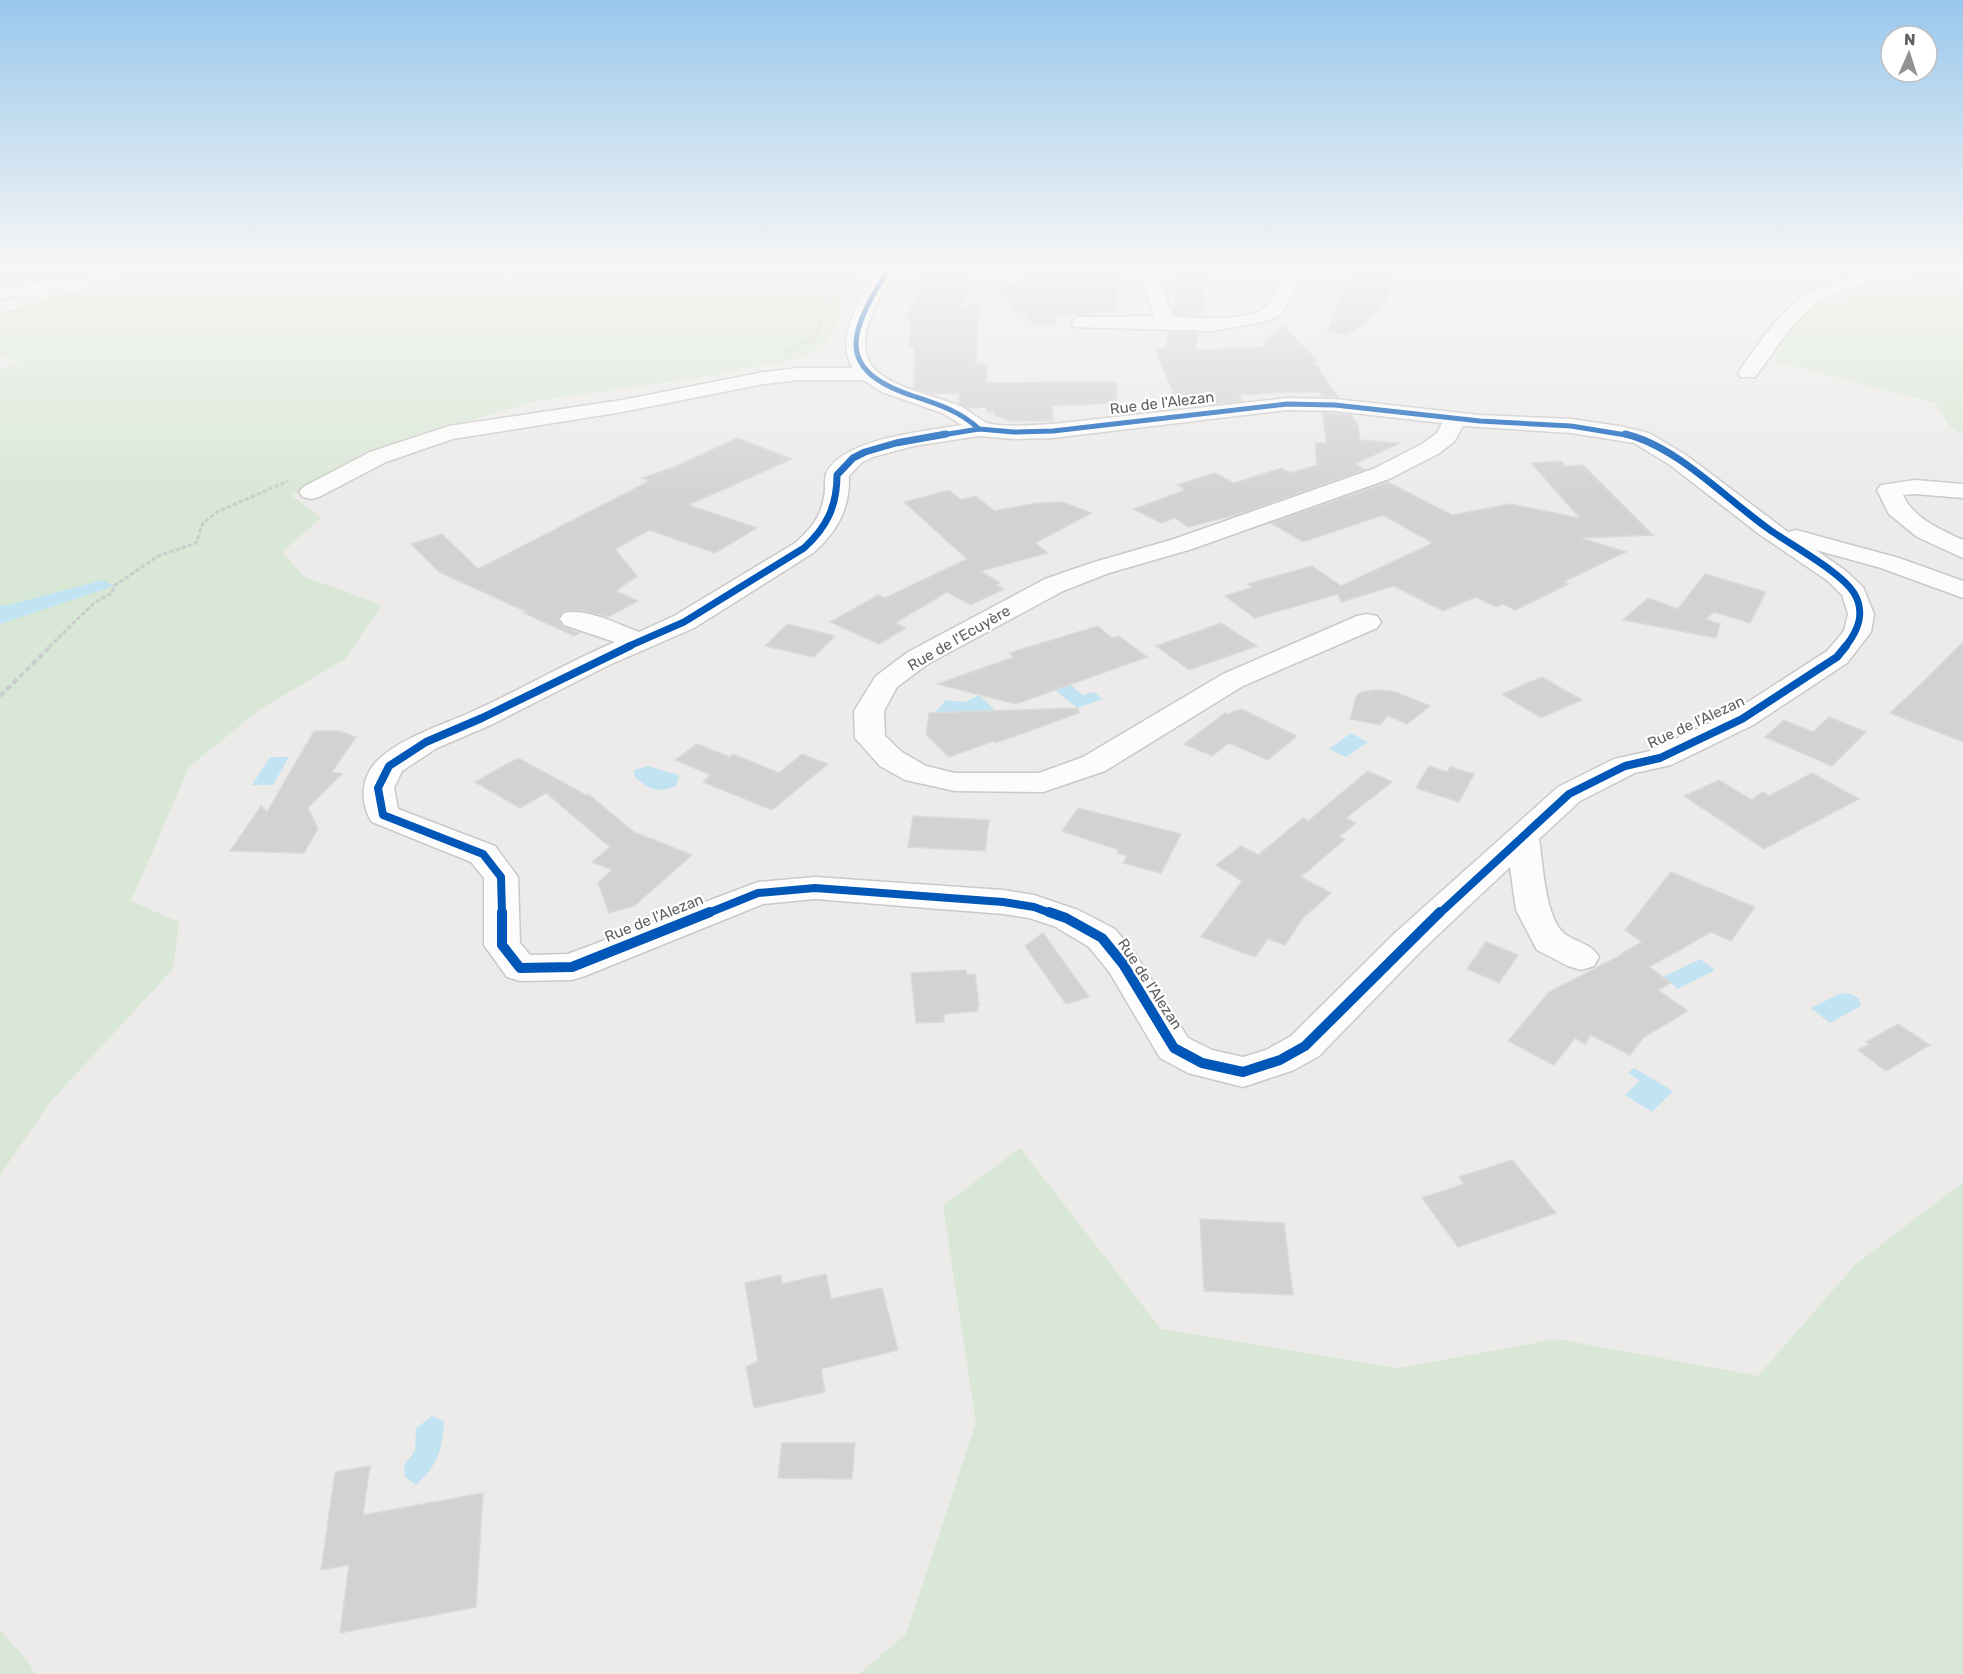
<svg xmlns="http://www.w3.org/2000/svg" width="1963" height="1674" viewBox="0 0 1963 1674" font-family="Rubik,sans-serif">
	<style>
		.green { fill: #d9e7d6 }
		.water { fill: #c2e3f2 }
		.building { fill: #d4d2d1; stroke: #dcdad8; stroke-width: 1.5 }
		.lines { fill: none; stroke-linecap: round; stroke-linejoin: round }
		.minor-casing { stroke: #cac9c8; stroke-width: 3 }
		.major-casing { stroke: #d2c8b9; stroke-width: 3 }
		.path-far2 { stroke: #cacdcb; stroke-width: 2; stroke-dasharray: 4 1.5; stroke-linecap: butt }
		.path-far1 { stroke: #cacdcb; stroke-width: 3; stroke-dasharray: 4.5 2; stroke-linecap: butt }
		.path { stroke: #cacdcb; stroke-width: 4; stroke-dasharray: 6 3; stroke-linecap: butt }
		.minor { fill: #fcfcfc; fill-rule: evenodd }
		.major { fill: #f2efe9; fill-rule: evenodd }
		.cycleway-far3-casing { stroke: #fff; stroke-width: 8 }
		.cycleway-far2-casing { stroke: #fff; stroke-width: 10 }
		.cycleway-far1-casing { stroke: #fff; stroke-width: 12 }
		.cycleway-casing { stroke: #fff; stroke-width: 14 }
		.cycleway-far3 { stroke: #0057b8; stroke-width: 5 }
		.cycleway-far2 { stroke: #0057b8; stroke-width: 7 }
		.cycleway-far1 { stroke: #0057b8; stroke-width: 8 }
		.cycleway { stroke: #0057b8; stroke-width: 10 }
		.labels { text-anchor: middle; dominant-baseline: central; stroke-width: 4.5; stroke-linejoin: round; paint-order: stroke }
		.street-label { font-size: 15px; fill: #5e6265; stroke: #fff }
	</style>
	<rect width="100%" height="100%" fill="#edebe9"/>
	<g class="green">
		<polygon points="0,268 105,268 67,282 0,289"/>
		<polygon points="155,268 863,268 828,340 804,357 710,376 536,401 386,446 291,495 321,518 282,552 305,577 382,605 345,659 259,710 189,767 131,901 179,922 173,969 51,1101 0,1175 0,624 8,605 0,605 0,368 23,364 0,355 0,316"/>
		<polygon points="1947,268 1963,268 1963,434 1951,428 1935,403 1778,362 1776,349 1807,308"/>
		<polygon points="1020,1148 1161,1329 1398,1368 1557,1339 1758,1376 1855,1265 1963,1182 1963,1674 859,1674 906,1634 976,1423 943,1206"/>
		<polygon points="0,1630 29,1663 35,1674 0,1674"/>
	</g>
	<g class="water">
		<polygon points="103,580 114,586 0,624 0,605 8,605"/>
		<polygon points="1068,683 1083,695 1094,692 1103,699 1077,708 1053,688"/>
		<polygon points="979,695 996,711 934,713 946,700 965,702"/>
		<polygon points="1351,733 1368,742 1346,757 1329,749"/>
		<polygon points="270,757 289,757 273,785 252,785"/>
		<path d="M648,766L679,775L676,786C658,793 649,790 635,777L634,770Z"/>
		<polygon points="1700,959 1715,970 1678,989 1663,977"/>
		<polygon points="1841,993 1852,994 1860,1000 1861,1006 1830,1023 1811,1008"/>
		<polygon points="1634,1068 1673,1091 1652,1112 1625,1095 1640,1081 1628,1073"/>
		<path d="M432,1416L444,1421C442,1451 438,1465 416,1485L405,1477L404,1465L415,1451L416,1428Z"/>
	</g>
	<g class="building">
		<polygon points="931,268 966,269 962,278 973,279 960,309 980,300 976,364 987,364 986,383 1116,382 1117,403 1052,406 1054,421 1012,421 995,416 995,412 987,412 986,407 967,408 959,404 959,393 932,394 914,388 915,347 909,347 911,320 905,320"/>
		<polygon points="1049,268 1073,268 1118,279 1116,311 1055,317 1055,324 1033,324 1024,313 1018,313 1000,290"/>
		<polygon points="1181,268 1208,268 1201,316 1175,315 1173,311"/>
		<polygon points="1355,268 1392,268 1382,283 1392,284 1384,307 1367,320 1365,325 1360,325 1347,335 1327,331"/>
		<polygon points="1282,325 1318,361 1313,361 1338,397 1321,396 1321,392 1287,392 1239,395 1242,401 1200,405 1178,404 1155,348 1166,348 1169,332 1198,333 1195,350 1261,347"/>
		<polygon points="1323,413 1351,415 1358,425 1360,440 1400,443 1355,464 1365,470 1236,515 1188,527 1175,518 1161,523 1134,509 1185,490 1177,485 1215,473 1234,483 1282,468 1290,473 1317,465 1315,443 1326,443"/>
		<polygon points="737,438 792,459 688,505 757,528 715,553 649,530 615,549 637,576 616,591 638,601 608,617 582,610 564,611 558,620 563,627 580,633 574,636 524,613 527,612 439,572 411,544 442,534 478,569 649,481 642,478 674,467"/>
		<polygon points="1561,461 1565,466 1583,465 1653,535 1581,538 1626,552 1563,582 1569,584 1515,610 1503,604 1496,607 1476,597 1443,611 1394,586 1341,602 1338,594 1255,618 1225,596 1253,587 1248,584 1312,566 1341,586 1433,543 1383,515 1303,542 1271,523 1388,482 1452,515 1510,504 1580,518 1531,463"/>
		<polygon points="949,490 961,500 975,496 995,511 1036,503 1063,502 1091,513 1035,543 1048,553 981,571 1000,583 996,585 1004,589 971,605 947,592 895,623 906,628 879,644 830,622 878,595 885,598 967,559 904,502"/>
		<polygon points="1705,574 1766,592 1750,623 1714,612 1706,619 1720,624 1716,638 1623,620 1648,598 1678,609"/>
		<polygon points="1221,623 1257,646 1189,670 1156,646"/>
		<polygon points="787,624 835,636 814,657 765,646"/>
		<polygon points="1098,626 1112,638 1119,636 1147,657 1016,704 937,684 1014,657 1009,653"/>
		<polygon points="1963,642 1963,742 1890,713 1922,683"/>
		<polygon points="1542,677 1582,700 1541,718 1502,694"/>
		<polygon points="1376,690 1396,692 1430,706 1407,724 1388,716 1380,725 1350,719 1356,697 1361,692"/>
		<polygon points="1078,708 1079,713 996,743 994,741 949,757 926,734 929,713"/>
		<polygon points="1241,709 1297,736 1268,760 1229,743 1212,756 1184,744 1225,713 1228,714"/>
		<polygon points="1829,717 1866,732 1832,766 1765,737 1784,720 1813,732"/>
		<polygon points="314,731 340,731 356,737 332,772 342,774 308,808 318,829 304,853 230,851 261,806 267,812"/>
		<polygon points="697,744 730,757 733,754 779,773 802,754 828,764 772,810 703,782 711,775 675,760"/>
		<polygon points="518,758 586,795 588,794 634,832 692,855 634,906 609,913 598,883 612,870 592,862 610,847 546,793 520,808 475,782"/>
		<polygon points="1429,766 1447,772 1450,767 1474,774 1459,802 1416,788"/>
		<polygon points="1368,771 1392,782 1346,818 1356,823 1339,837 1345,839 1301,877 1331,893 1303,918 1285,945 1268,939 1255,957 1201,937 1242,881 1216,865 1241,846 1258,855 1303,818 1308,821"/>
		<polygon points="1812,773 1859,799 1764,849 1684,796 1719,780 1752,800 1762,792 1769,796"/>
		<polygon points="1078,808 1181,834 1161,873 1123,863 1127,856 1117,853 1119,850 1062,831"/>
		<polygon points="913,816 989,820 985,851 908,847"/>
		<polygon points="1671,872 1755,907 1731,941 1711,932 1649,967 1671,983 1658,990 1688,1011 1644,1037 1630,1055 1591,1035 1585,1044 1575,1038 1554,1065 1508,1041 1549,992 1623,954 1622,953 1642,942 1625,930"/>
		<polygon points="1043,933 1089,997 1066,1004 1025,946"/>
		<polygon points="1486,942 1518,955 1499,983 1467,969"/>
		<polygon points="966,970 967,975 975,974 979,1006 977,1007 978,1011 944,1014 944,1022 916,1023 911,973"/>
		<polygon points="1898,1024 1930,1045 1886,1071 1858,1050 1870,1044 1866,1042"/>
		<polygon points="1512,1160 1556,1213 1458,1247 1422,1198 1464,1184 1459,1177"/>
		<polygon points="1200,1219 1284,1223 1293,1295 1204,1291"/>
		<polygon points="826,1274 831,1299 882,1288 898,1350 821,1369 825,1392 754,1408 746,1367 758,1361 745,1283 781,1275 782,1284"/>
		<polygon points="782,1443 855,1443 852,1479 778,1478"/>
		<polygon points="370,1466 363,1515 483,1493 476,1607 340,1633 349,1565 321,1570 335,1472"/>
	</g>
	<g class="lines">
		<g class="minor-casing">
			<g id="minor">
				<path d="M880,268H898C883,293 855,331 869,361C881,387 937,395 962,407C970,411 977,418 985,422C996,428 1038,425 1053,424L1287,398L1335,399L1480,415L1571,419L1619,426L1649,433L1686,455L1788,532L1796,530L1899,558L1963,581V598L1881,568L1816,550L1846,571L1863,587L1874,614L1871,632L1847,663L1753,725L1671,765L1635,773L1580,801L1539,839C1543,863 1545,919 1565,934C1577,943 1591,943 1599,957L1594,966L1581,970L1568,966L1537,950L1516,910L1510,867L1422,950L1319,1056L1294,1070L1243,1087L1188,1073L1160,1058L1110,973L1089,947L1054,926L1029,918L1003,914L815,899L763,904L585,976L572,980L520,981L507,977L484,945V878L471,862L372,822C359,803 361,776 378,760C400,738 443,725 471,712C520,690 566,663 615,642L564,625L560,619L564,613C587,608 617,624 639,632L674,616L795,543C810,530 821,517 824,497C826,490 824,480 826,474C841,438 928,431 962,425L942,413L882,392L863,380H798L764,384L622,412L453,439L386,462L319,497L311,499L303,497L299,492L303,487L370,452L449,426L622,400L764,372L798,368H853C832,336 864,295 880,268ZM1287,410L1335,411L1442,423L1437,433L1422,444L1373,469L1174,539L1091,563L1045,579L908,652L876,676L872,682L854,711L855,738L880,766L905,780L955,791L1043,792L1105,771L1243,686L1377,628L1381,622L1377,616L1367,614L1357,616L1223,674L1083,757L1039,773H955L926,766L902,752L885,736L884,711L897,687L928,664L1063,591L1109,573L1192,549L1389,479L1438,454L1454,442L1463,426L1571,433L1634,443L1670,465L1759,534L1828,581L1842,595L1848,614L1844,631L1827,651L1731,713L1650,751L1614,759L1558,787L1396,932L1291,1036L1266,1050L1243,1057L1212,1050L1188,1038L1136,955L1115,929L1078,910L1034,895L1003,890L815,877L758,882L568,954L530,955L520,943L518,877L495,846L398,809L394,788L402,771L437,748L493,724L607,666L694,628L813,553C837,532 850,509 849,476L861,463L873,457L914,446L979,436L1014,439L1053,438Z"/>
				<path d="M1144,268H1162L1158,274L1173,317C1197,318 1245,322 1265,308C1273,303 1284,277 1289,268H1307L1281,315L1263,322L1212,331L1074,327L1072,323L1074,319L1081,317L1154,316L1140,274Z"/>
				<path d="M1895,268H1924L1921,272C1887,281 1833,287 1807,311C1786,330 1772,356 1755,377H1741L1738,373C1754,350 1778,313 1801,298C1827,280 1865,275 1895,268Z"/>
				<polygon points="77,278 83,279 86,283 83,287 23,296 0,297 0,287"/>
				<path d="M1915,480L1963,484V498L1915,494L1903,495C1913,518 1941,530 1963,540V558L1917,537L1889,514L1877,490L1881,485Z"/>
			</g>
		</g>
		<g class="major-casing">
			<polygon id="major" points="118,268 145,268 142,272 0,314 0,302"/>
		</g>
		<polyline class="path-far2" points="786,352 815,337 834,290 849,268"/>
		<polyline class="path-far1" points="49,647 94,603 112,593 114,586 158,556 196,543 203,523 217,512 288,481"/>
		<polyline class="path" points="0,696 51,646"/>
		<use href="#minor" class="minor"/>
		<use href="#major" class="major"/>
		<g class="cycleway-far3-casing">
			<g id="cycleway-far3">
				<path d="M889,268C853,328 829,368 913,396C937,404 960,411 979,429"/>
				<polyline points="979,429 1014,432 1053,431 1287,404 1335,405 1480,421 1571,426 1632,436"/>
				<polyline points="936,436 979,429"/>
			</g>
		</g>
		<g class="cycleway-far2-casing">
			<g id="cycleway-far2">
				<path d="M1625,434C1677,446 1726,499 1770,530C1791,545 1841,572 1854,593C1866,613 1858,631 1845,647"/>
				<path d="M627,647L684,622L804,548C827,527 837,506 837,475L853,458L865,452L896,443L946,434"/>
			</g>
		</g>
		<g class="cycleway-far1-casing">
			<g id="cycleway-far1">
				<polyline points="502,914 501,877 483,854 383,815 378,788 389,766 426,742 482,718 630,646"/>
				<polyline points="706,914 758,893 815,888 1003,902 1034,907 1053,914"/>
				<polyline points="1439,914 1569,794 1625,766 1660,758 1742,719 1837,657 1846,646"/>
			</g>
		</g>
		<g class="cycleway-casing">
			<g id="cycleway">
				<polyline points="502,912 502,945 520,968 572,967 710,912"/>
				<polyline points="1049,912 1066,918 1102,938 1123,964 1174,1048 1202,1063 1243,1072 1280,1060 1305,1046 1440,912"/>
			</g>
		</g>
		<use href="#cycleway-far3" class="cycleway-far3"/>
		<use href="#cycleway-far2" class="cycleway-far2"/>
		<use href="#cycleway-far1" class="cycleway-far1"/>
		<use href="#cycleway" class="cycleway"/>
	</g>
	<linearGradient id="sky" x2="0" y2="1"><stop stop-color="#99c7ec"/><stop offset="0.53" stop-color="#f7f6f5"/><stop offset="1" stop-color="#f7f6f5" stop-opacity="0"/></linearGradient>
	<rect width="1963" height="502" fill="url(#sky)"/>
	<g class="labels">
		<g class="street-label">
			<text transform="translate(1162 403) rotate(-7)">Rue de l'Alezan</text>
			<text transform="translate(959 638) rotate(-30)">Rue de l'Ecuyère</text>
			<text transform="translate(1696 722) rotate(-25)">Rue de l'Alezan</text>
			<text transform="translate(654 918) rotate(-22)">Rue de l'Alezan</text>
			<text transform="translate(1150 984) rotate(57)">Rue de l'Alezan</text>
		</g>
	</g>
	<g transform="translate(1909 54) rotate(3)"><circle r="28" fill="#ffffff" stroke="#bfc0c1" stroke-width="1.5"/>
	<path d="M0-4.5L10 22L0 15L-10 22Z" fill="#909293"/>
	<text y="-9" font-size="16" font-weight="bold" text-anchor="middle" fill="#5e6265">N</text>
	</g>
</svg>
